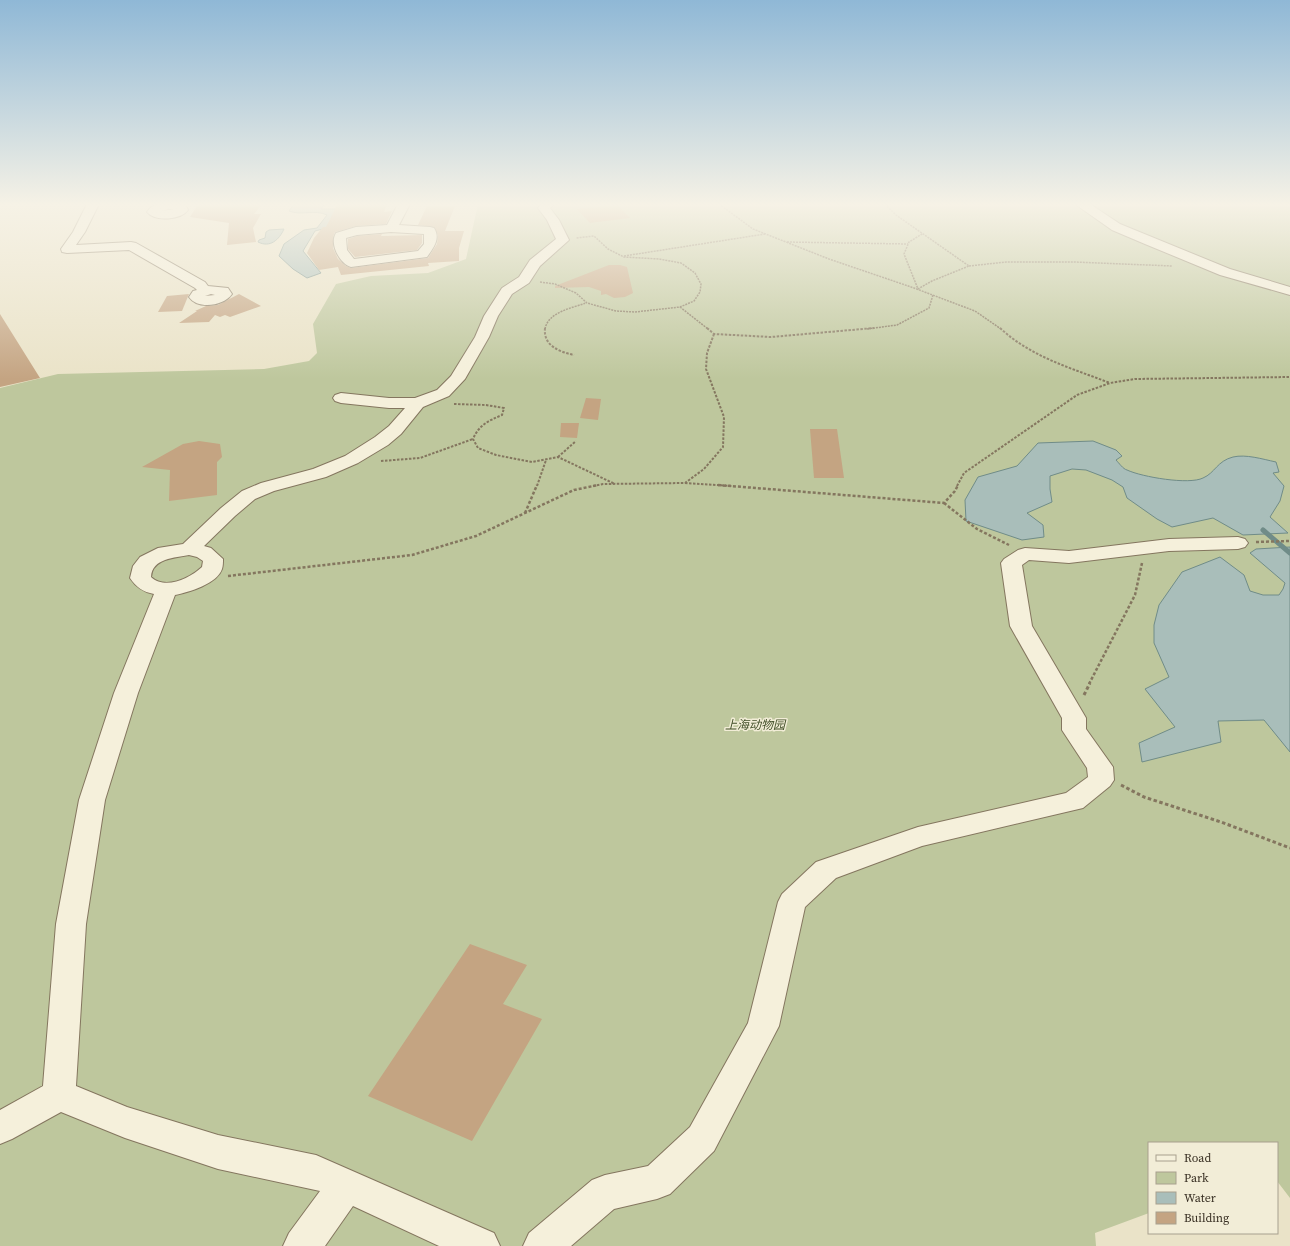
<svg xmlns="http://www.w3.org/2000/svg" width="1290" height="1246" viewBox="0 0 1290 1246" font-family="'Source Serif 4','Noto Sans SC',serif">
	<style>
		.green { fill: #bec79d }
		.water { fill: #a9beba; stroke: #708c88 }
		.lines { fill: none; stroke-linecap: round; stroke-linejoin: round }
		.stream { stroke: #708c88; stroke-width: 5 }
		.building { fill: #c4a482 }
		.minor-casing { stroke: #84765f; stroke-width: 2 }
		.path-far3 { stroke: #84765f; stroke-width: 1.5; stroke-dasharray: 2 1; stroke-linecap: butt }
		.path-far2 { stroke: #84765f; stroke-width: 2; stroke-dasharray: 2.5 1.5; stroke-linecap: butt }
		.path-far1 { stroke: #84765f; stroke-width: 2.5; stroke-dasharray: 3 2; stroke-linecap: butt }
		.path { stroke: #84765f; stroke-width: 3; stroke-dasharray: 3.5 2.5; stroke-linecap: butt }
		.minor { fill: #f5f0db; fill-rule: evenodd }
		.labels { text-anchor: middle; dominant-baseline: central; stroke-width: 3; stroke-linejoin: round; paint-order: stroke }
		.park-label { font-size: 12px; font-style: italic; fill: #43502a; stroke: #f2edd7 }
	</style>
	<rect width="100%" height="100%" fill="#eae3c8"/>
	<polygon class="green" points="478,204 1290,204 1290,1198 1277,1181 1277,1143 1149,1143 1149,1213 1095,1233 1096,1246 0,1246 0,388 58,374 264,369 309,361 317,353 313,324 336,284 371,276 428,273 466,259"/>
	<g class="water">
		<path d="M294,204H324L321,209H335L346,223L315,231L303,251L321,273L307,278L293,269L279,256L284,244L304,230L317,228L327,215C315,209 301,216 289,211Z"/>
		<path d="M284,229C279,240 270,248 258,242L259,240L265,238L266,232L269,230Z"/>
		<path d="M1093,441L1116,450L1122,456L1116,460C1119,463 1123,469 1127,470C1142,477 1189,485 1203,478C1215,473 1217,461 1233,457C1246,454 1262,459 1276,462L1279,472L1273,473L1284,486L1280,501L1270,517L1288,533L1243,535L1213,518L1172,527L1157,519L1127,498L1123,487L1112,480L1086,470L1072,469L1050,476V489L1052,502L1027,513L1043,525L1044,537L1022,540L966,521L965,500L978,477L1017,466L1038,443Z"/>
		<polygon points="1290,547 1290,752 1264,720 1218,721 1221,742 1142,762 1139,743 1175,727 1145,689 1169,677 1154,643 1154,625 1159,605 1182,572 1220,557 1244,575 1250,591 1263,595 1279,595 1283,589 1285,583 1250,553 1256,549"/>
	</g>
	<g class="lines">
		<polyline class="stream" points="1263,530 1290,553"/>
	</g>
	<g class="building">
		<polygon points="202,204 262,204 254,214 261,214 253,228 256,242 227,245 229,223 190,217 197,206"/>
		<polygon points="387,204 384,212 392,211 386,224 356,226 335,232 333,237 333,248 338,259 346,266 351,268 428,258 437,244 438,236 434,227 418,225 427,206 455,206 445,231 464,231 459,248 459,261 428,263 429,266 341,275 338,267 319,270 307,253 314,238 323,227 326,227 337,205"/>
		<polygon points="617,205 630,218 590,223 577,209"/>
		<polygon points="382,234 381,236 422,235 422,243 417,250 355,257 348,249 348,239 357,236"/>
		<polygon points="609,265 620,265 627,267 633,293 625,297 614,298 606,294 601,295 601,291 589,287 555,288 555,286"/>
		<polygon points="189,294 182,311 158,312 167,296"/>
		<polygon points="239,294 261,306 230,317 225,315 220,317 215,315 209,322 179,323 197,311 195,311 206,306 218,305"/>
		<polygon points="0,314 40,378 0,387"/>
		<polygon points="586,398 601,399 598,420 580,418"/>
		<polygon points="561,423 579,423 577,438 560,437"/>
		<polygon points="810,429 837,429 844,478 814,478"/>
		<polygon points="199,441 220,444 222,457 217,462 217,495 169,501 170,470 142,467 183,444"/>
		<polygon points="470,944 527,965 503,1004 542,1019 472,1141 368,1096"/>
	</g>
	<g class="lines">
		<g class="minor-casing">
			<g id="minor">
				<path d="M87,204H99L85,232L76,245L131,242L136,243L205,282L208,286L228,288L232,294C224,306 198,310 189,297L193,291L197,290L195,288L129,250L67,253L62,252L61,249L73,232ZM211,294L215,295L205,296Z"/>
				<path d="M157,204H185L188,210C181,220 155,222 147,212C150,208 152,206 157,204ZM170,209H174L161,211Z"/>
				<path d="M398,204H410L399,225L430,227L434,228C441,239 433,248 427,257L351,267C340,264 329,244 336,233L356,227L387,225ZM391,232L424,234V244L418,251L354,259L347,250L346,238L357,235Z"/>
				<path d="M541,204H554L550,208L559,220L569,240L540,266L529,283L512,294L498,316L489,337L465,379L449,396L423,407L401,434L388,445L358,463L326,477L274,491L255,499L235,516L204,546L211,548L223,559C223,562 223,566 222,569C217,584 189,592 175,595L138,693L105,800L86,924L76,1086L127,1107L218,1135L316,1155L494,1233L500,1246H439L353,1206L325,1246H283L289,1233L320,1191L218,1169L125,1138L61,1112L12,1139L0,1144V1110L43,1086L56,924L79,800L114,693L154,594C143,592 136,587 130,578L133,566L140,557L158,548L183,544L221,508L242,491L261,483L313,469L345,456L375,437L389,426L405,408H389L341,403L335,401L333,398L335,395L341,393L389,398H415L437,390L451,376L475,337L484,316L502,288L519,277L530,260L556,239L547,220L538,208ZM189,555L197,557L203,561L202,567C189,579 165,590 151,577C152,558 175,558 189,555Z"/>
				<polygon points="1075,204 1090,204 1120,224 1230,269 1290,287 1290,295 1220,275 1145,244 1112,230"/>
				<polygon points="1238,537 1245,539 1248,543 1245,547 1238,549 1169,551 1069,563 1029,560 1022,565 1032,626 1086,718 1086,729 1113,767 1114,780 1110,786 1083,808 922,846 836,878 805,907 779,1026 714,1151 670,1194 657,1199 614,1209 571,1246 523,1246 529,1233 592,1180 605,1175 648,1166 690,1127 748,1023 778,902 782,894 816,862 918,827 1066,793 1088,777 1087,768 1062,730 1062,718 1010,626 1001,563 1004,559 1018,550 1025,548 1069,551 1169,539"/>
			</g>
		</g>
		<g class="path-far3">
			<polyline points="719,204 753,229 829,259 914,288 975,311 1001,329"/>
			<polyline points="885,204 896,215 969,266 932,281 918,289 904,254 909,242 922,234"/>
			<polyline points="787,242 908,244"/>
			<polyline points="624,256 765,234"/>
			<polyline points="969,266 1006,262 1075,262 1172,266"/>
			<polyline points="540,282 555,284 576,293 587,303 616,311 635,312 680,307 694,301 700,292 701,284 695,273 681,263 659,259 624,257 608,249 594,236 576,238"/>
			<polyline points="680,307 708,329"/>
			<path d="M545,329C548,312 572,308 586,303"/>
			<polyline points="867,329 897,325 929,308 933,295"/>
		</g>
		<g class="path-far2">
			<path d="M545,328C543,346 560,352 574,355"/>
			<polyline points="707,328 714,334 771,337 874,328"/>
			<path d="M1000,328C1031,357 1071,368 1110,383"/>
			<path d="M454,404L486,405L504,408L502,415C488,421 479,425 473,439L478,448L496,455L532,462L558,457L615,484"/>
			<polyline points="558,457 576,441"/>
			<polyline points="381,461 420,458 473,439"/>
			<polyline points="685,483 733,486"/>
			<polyline points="537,486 546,460"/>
			<polyline points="593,486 603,484 685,483 704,469 723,447 724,417 706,369 707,353 714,334"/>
			<polyline points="957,486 964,473 1077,395 1110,383 1135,379 1290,377"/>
		</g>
		<g class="path-far1">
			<polyline points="718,485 944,503 955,491 958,485"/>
			<polyline points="944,503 977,529 1009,545"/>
			<polyline points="525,513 537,485"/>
			<polyline points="1256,542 1290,541"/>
			<polyline points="228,576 412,555 476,536 574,490 598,485"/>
			<polyline points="1089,684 1135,595 1142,563"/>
		</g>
		<g class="path">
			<polyline points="1084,695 1090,683"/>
			<polyline points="1121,785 1144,797 1221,822 1290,848"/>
		</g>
		<use href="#minor" class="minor"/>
	</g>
	<linearGradient id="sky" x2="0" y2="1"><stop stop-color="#8fb8d6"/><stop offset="0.54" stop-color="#f6f2e6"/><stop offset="1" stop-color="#f6f2e6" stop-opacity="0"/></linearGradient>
	<rect width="1290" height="379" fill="url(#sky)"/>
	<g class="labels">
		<g class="park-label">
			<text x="755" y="725">上海动物园</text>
		</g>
	</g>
	<rect x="1148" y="1142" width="130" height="92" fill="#f2edd7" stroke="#a7a08e"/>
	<rect x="1156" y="1155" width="20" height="6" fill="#f5f0db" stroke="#a7a08e"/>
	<text x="1184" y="1162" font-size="12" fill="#362d21">Road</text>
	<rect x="1156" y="1172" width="20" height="12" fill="#bec79d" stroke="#a7a08e"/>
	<text x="1184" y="1182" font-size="12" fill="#362d21">Park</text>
	<rect x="1156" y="1192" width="20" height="12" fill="#a9beba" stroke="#a7a08e"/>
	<text x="1184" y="1202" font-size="12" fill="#362d21">Water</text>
	<rect x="1156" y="1212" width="20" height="12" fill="#c4a482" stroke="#a7a08e"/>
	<text x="1184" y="1222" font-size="12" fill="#362d21">Building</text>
</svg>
